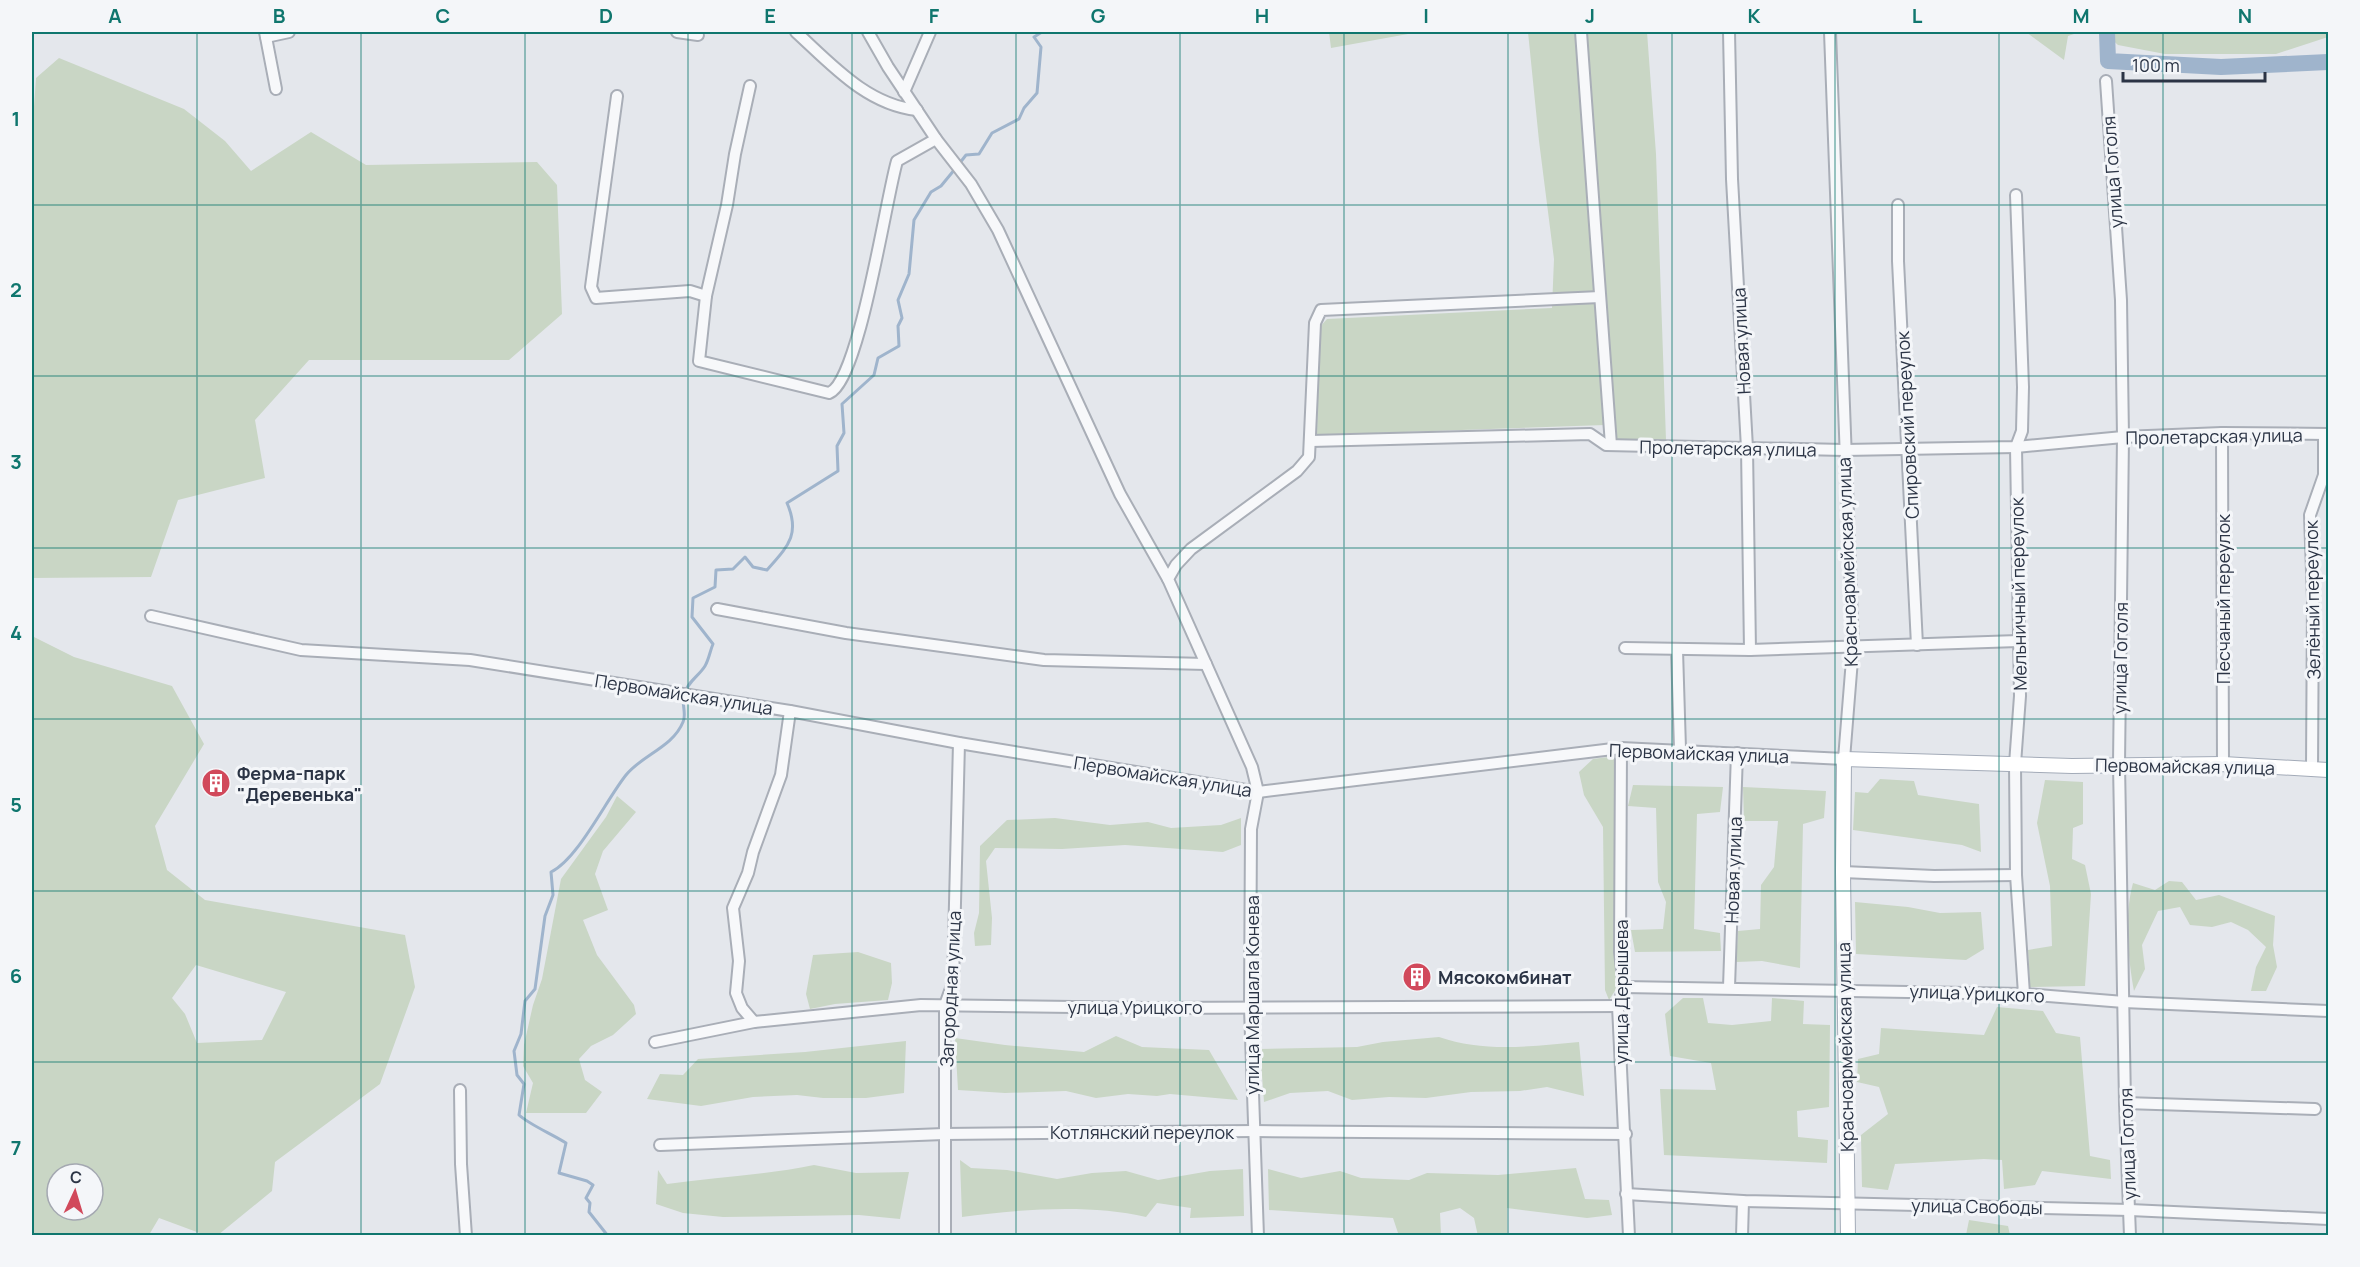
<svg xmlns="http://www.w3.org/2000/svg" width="2360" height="1267" viewBox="0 0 2360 1267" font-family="Manrope,sans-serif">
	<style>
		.green { fill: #c9d6c5; fill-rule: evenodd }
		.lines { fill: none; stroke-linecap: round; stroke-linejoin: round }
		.stream { stroke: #9fb4cc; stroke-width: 3 }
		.river { stroke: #9fb4cc; stroke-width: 16 }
		.minor-casing { stroke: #a9aeb7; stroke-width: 14 }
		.major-casing { stroke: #a3abb8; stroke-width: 16 }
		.minor { stroke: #f7f8fa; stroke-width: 10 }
		.major { stroke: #fff; stroke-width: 14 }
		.grid { fill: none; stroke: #0f766e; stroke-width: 1.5; stroke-opacity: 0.55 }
		.labels { text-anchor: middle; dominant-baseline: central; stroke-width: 6; stroke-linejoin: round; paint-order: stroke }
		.street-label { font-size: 18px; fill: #2b3445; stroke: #f4f6f9 }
		.poi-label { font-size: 18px; font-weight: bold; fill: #2b3445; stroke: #f4f6f9; text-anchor: start }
		.neatline { fill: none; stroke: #0f766e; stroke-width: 2 }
		.grid-label { font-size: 20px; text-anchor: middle; font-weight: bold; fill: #0f766e }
	</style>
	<rect width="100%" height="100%" fill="#e4e7ec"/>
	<g class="green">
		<polygon points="1329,32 1419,32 1331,48"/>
		<polygon points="1528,32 1647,32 1656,154 1666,440 1607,439 1605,425 1317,435 1319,328 1327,319 1552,308 1554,259 1539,141"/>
		<polygon points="2026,32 2080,32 2068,36 2064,60"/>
		<polygon points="2110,32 2328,32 2328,37 2276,54 2165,54 2118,45 2109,37"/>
		<polygon points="59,58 184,109 225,141 251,171 311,132 366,165 537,162 557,185 562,314 509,360 309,360 255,420 265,478 178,500 151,577 32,578 32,135 36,78"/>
		<path d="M32,636L74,657L172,686L204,744L155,826L167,870L205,900L405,935L415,987L380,1084L275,1162L272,1191L218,1235H205L159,1218L149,1235H32ZM196,965L286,992L262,1040L197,1043L185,1014L172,998ZM57,1174H93V1210H57Z"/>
		<polygon points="1616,756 1614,925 1618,986 1609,1000 1605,990 1603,827 1584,795 1579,772 1593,759"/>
		<polygon points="1880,779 1914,781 1918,795 1979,804 1981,852 1962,845 1853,830 1855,792 1868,793"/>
		<polygon points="2045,780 2083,782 2083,824 2073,828 2072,859 2085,865 2091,894 2085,986 2030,987 2028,950 2052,946 2050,886 2037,823"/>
		<polygon points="1633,785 1723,787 1720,812 1697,814 1694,929 1720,933 1721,951 1635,952 1631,930 1663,929 1666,902 1658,882 1656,808 1628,806"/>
		<polygon points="1743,787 1826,791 1824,818 1803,824 1800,968 1762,961 1736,962 1738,931 1760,929 1761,885 1774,867 1778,821 1744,821"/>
		<polygon points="617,796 636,812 603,851 595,874 608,910 583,920 597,955 634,1005 636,1014 613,1035 591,1046 579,1059 585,1080 602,1092 586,1113 526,1113 533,1083 523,1066 524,1045 533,1005 542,979 561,879 606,817"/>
		<polygon points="1055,818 1110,825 1148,822 1171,828 1221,825 1241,818 1241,845 1223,852 1125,845 1062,849 995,848 986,861 992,918 991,945 975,946 974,933 979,913 980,846 1007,820"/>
		<path d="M2169,881L2182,882L2196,900L2219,895L2275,916L2273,945L2277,967L2266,991H2251L2256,967L2266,947L2248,930L2231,922L2212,927L2190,925L2180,907L2158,911L2142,945L2145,969L2134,991C2128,957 2124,916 2133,883L2155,890Z"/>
		<polygon points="1855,902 1908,907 1940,913 1981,912 1984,949 1966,960 1856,954"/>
		<polygon points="858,952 891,963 892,983 888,1000 835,1004 810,1009 806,994 813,955"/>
		<polygon points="1683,998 1703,998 1708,1023 1732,1025 1771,1021 1772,998 1804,1001 1803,1024 1830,1025 1829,1107 1797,1111 1798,1137 1828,1140 1827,1163 1664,1155 1660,1089 1716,1090 1711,1063 1670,1056 1665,1014"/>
		<polygon points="1997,1007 2043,1011 2056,1033 2080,1037 2090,1156 2110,1160 2111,1179 2042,1171 2035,1185 2004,1189 2002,1160 1984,1159 1895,1164 1888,1190 1862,1187 1861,1135 1888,1114 1879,1087 1857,1082 1858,1059 1879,1054 1881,1028 1984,1035"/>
		<polygon points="1116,1036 1142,1047 1209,1050 1238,1100 1170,1094 1157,1096 1128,1094 1096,1098 1066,1091 1005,1093 958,1090 955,1038 1005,1045 1084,1052"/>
		<path d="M1439,1037C1484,1053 1533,1046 1579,1042L1584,1096L1547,1087L1520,1091L1471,1092L1426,1098L1389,1097L1352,1100L1328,1091L1290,1093L1264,1102L1260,1049L1357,1047L1383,1042Z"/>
		<polygon points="906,1041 904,1093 866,1098 823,1098 797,1095 753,1097 701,1106 647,1099 660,1074 683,1075 698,1059 805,1052"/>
		<path d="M960,1160L971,1168L1007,1170L1057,1179L1092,1173L1126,1171L1158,1180L1210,1171L1243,1169L1244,1216L1190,1218L1191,1208L1157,1203L1146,1217C1091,1204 1019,1209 962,1217Z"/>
		<path d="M814,1165L856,1173L909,1172L900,1219L859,1215L723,1217L683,1213L656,1204L658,1170L667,1184C716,1177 766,1175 814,1165Z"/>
		<polygon points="1576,1168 1585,1199 1609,1200 1612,1215 1587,1218 1507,1208 1507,1235 1478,1236 1474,1218 1460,1208 1440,1213 1441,1235 1399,1236 1393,1218 1269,1210 1268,1169 1301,1178 1340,1171 1361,1178 1409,1180 1427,1173 1498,1175"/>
		<polygon points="1969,1220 2008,1226 2010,1235 1966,1235"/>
	</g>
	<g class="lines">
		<g class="stream">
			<polyline points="959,164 966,155 979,154 992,133 1019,119 1024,108 1037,93 1041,47 1034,37 1042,32"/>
			<path d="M608,1236L589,1212L590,1203L586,1198L593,1185L587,1181L559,1173L566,1143C552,1134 530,1125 519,1115L524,1084L517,1075L514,1051L521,1034L525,1001L535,989L545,916L553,895L551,872C578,859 606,800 626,775C642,755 673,747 683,722C687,714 681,703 684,695C687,682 699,676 705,666C709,659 710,651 713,644L692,617L693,598L715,587L716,570L733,569L745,557L753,567L767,570C787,547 801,535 787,503L838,471L837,446L844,433L842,404L874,375L878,358L899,346L898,326L902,318L898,300L909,274L914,220L931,192L941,186L955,169"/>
		</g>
		<polyline class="river" points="2107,32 2108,61 2221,67 2328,62"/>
		<g class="minor-casing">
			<g id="minor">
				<polyline points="265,32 276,89"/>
				<polyline points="677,32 698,35"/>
				<path d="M796,32C831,64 867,105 917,110"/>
				<polyline points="868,32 888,67 936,139 971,184 998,230 1120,494 1168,579"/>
				<polyline points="1581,32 1611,445"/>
				<polyline points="1729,32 1732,179 1747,448 1750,650"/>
				<polyline points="266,37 289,32"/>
				<polyline points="2106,81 2121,300 2123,437 2119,764 2125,1103 2130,1236"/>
				<path d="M750,86L735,154L727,205L706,296L699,361L829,393C859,383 886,198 897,161L936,139"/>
				<polyline points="904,92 930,32"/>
				<polyline points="617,96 591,287 596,298 690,291 706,296"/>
				<polyline points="2016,195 2023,387 2022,431 2016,447 2020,696 2015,764 2016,875 2024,994"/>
				<polyline points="1898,205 1898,261 1917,645"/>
				<polyline points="2222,433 2223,764"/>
				<polyline points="1311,441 1590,434 1606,445 1844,450 2016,447 2123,437 2222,433 2328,434"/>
				<polyline points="717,609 846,633 1044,660 1206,664"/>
				<polyline points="151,616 301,650 470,660 790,711 959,743 1258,792 1621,748 1844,759 1853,647 1830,32"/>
				<polyline points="1625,648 1750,650 2018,641"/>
				<polyline points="1677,650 1680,749"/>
				<polyline points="1621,748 1620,952 1624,987 1618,1006 1629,1236"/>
				<polyline points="2312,769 2313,599 2310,515 2324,475 2324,434"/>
				<polyline points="1843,872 1934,876 2016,875"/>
				<polyline points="1624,987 2024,994 2124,1002 2328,1011"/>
				<polyline points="1729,987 1737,753"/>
				<polyline points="754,1022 742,1008 736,993 739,961 733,908 748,873 753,852 781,775 790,711"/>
				<polyline points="655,1042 754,1022 921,1005 1150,1008 1618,1006"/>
				<polyline points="460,1090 461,1164 466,1236"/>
				<polyline points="2125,1103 2315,1109"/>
				<polyline points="660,1145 944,1134 1254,1131 1626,1134"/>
				<polyline points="1626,1194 1743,1201 2130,1210 2328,1219"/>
				<polyline points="945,1236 945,1005 953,983 959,743"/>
				<polyline points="1258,1236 1250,1008 1251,829 1258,792 1252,767 1168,579 1176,565 1191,549 1297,471 1309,457 1315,323 1321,310 1600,297"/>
				<polyline points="1742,1236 1743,1201"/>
			</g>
		</g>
		<g class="major-casing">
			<polyline id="major" points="1848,1236 1843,872 1844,759 2072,766 2223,764 2328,770"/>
		</g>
		<use href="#minor" class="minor"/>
		<use href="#major" class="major"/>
	</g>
	<path class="grid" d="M197,32V1236M361,32V1236M525,32V1236M688,32V1236M852,32V1236M1016,32V1236M1180,32V1236M1344,32V1236M1508,32V1236M1672,32V1236M1835,32V1236M1999,32V1236M2163,32V1236M32,205H2328M32,376H2328M32,548H2328M32,719H2328M32,891H2328M32,1062H2328"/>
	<defs>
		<g id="building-disc" transform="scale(1.5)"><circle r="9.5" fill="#d1495b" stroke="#f4f6f9"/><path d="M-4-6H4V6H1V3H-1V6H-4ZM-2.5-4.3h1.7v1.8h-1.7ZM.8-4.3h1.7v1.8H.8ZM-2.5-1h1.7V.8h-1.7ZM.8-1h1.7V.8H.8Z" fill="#fff"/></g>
	</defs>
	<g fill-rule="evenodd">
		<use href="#building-disc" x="216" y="783"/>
		<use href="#building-disc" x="1417" y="977"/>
	</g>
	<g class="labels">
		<g class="street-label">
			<text transform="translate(2112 172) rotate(-94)">улица Гоголя</text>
			<text transform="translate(1741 341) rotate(-93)">Новая улица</text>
			<text transform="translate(1907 425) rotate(-93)">Спировский переулок</text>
			<text transform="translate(2214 436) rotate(-1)">Пролетарская улица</text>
			<text transform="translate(1728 448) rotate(1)">Пролетарская улица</text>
			<text transform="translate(1847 562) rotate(-92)">Красноармейская улица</text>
			<text transform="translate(2018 594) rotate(-91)">Мельничный переулок</text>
			<text transform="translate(2223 599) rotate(-90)">Песчаный переулок</text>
			<text transform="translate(2312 600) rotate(-91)">Зелёный переулок</text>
			<text transform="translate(2120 658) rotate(-89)">улица Гоголя</text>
			<text transform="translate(684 694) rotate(9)">Первомайская улица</text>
			<text transform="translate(1699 753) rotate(2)">Первомайская улица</text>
			<text transform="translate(2185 766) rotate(1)">Первомайская улица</text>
			<text transform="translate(1163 776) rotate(9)">Первомайская улица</text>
			<text transform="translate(1733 870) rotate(-88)">Новая улица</text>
			<text transform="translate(950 989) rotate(-87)">Загородная улица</text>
			<text transform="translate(1621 992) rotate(-90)">улица Дерышева</text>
			<text transform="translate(1977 993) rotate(2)">улица Урицкого</text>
			<text transform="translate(1252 995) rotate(-90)">улица Маршала Конева</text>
			<text x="1135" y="1007">улица Урицкого</text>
			<text transform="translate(1845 1047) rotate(-91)">Красноармейская улица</text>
			<text x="1142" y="1132">Котлянский переулок</text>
			<text transform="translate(2127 1144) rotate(-92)">улица Гоголя</text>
			<text transform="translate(1977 1206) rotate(1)">улица Свободы</text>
		</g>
		<g class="poi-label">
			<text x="237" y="773">Ферма-парк<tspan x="237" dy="21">"Деревенька"</tspan></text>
			<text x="1438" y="977">Мясокомбинат</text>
		</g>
	</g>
	<rect width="2360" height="1267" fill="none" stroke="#f4f6f9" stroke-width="66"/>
	<g transform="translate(75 1192) rotate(4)"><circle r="28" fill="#f4f6f9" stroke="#a4a8b1" stroke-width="1.5"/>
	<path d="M0-4.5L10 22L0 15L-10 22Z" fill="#d1495b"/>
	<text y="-9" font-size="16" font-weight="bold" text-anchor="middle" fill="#2b3445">С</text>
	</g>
	<path d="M2123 72v9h142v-9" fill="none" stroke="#2b3445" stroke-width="3"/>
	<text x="2132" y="72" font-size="18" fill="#2b3445" stroke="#f4f6f9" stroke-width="4.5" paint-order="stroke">100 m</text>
	<rect x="33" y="33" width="2294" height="1201" class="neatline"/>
	<g class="grid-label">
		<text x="115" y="23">A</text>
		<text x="279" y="23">B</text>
		<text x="443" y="23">C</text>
		<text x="606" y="23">D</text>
		<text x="770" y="23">E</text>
		<text x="934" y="23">F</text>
		<text x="1098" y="23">G</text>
		<text x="1262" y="23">H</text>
		<text x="1426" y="23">I</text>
		<text x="1590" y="23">J</text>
		<text x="1754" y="23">K</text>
		<text x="1917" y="23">L</text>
		<text x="2081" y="23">M</text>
		<text x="2245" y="23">N</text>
		<text x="16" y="126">1</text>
		<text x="16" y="297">2</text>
		<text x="16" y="469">3</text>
		<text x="16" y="640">4</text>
		<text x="16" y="812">5</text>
		<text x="16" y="983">6</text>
		<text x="16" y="1155">7</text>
	</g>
</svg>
